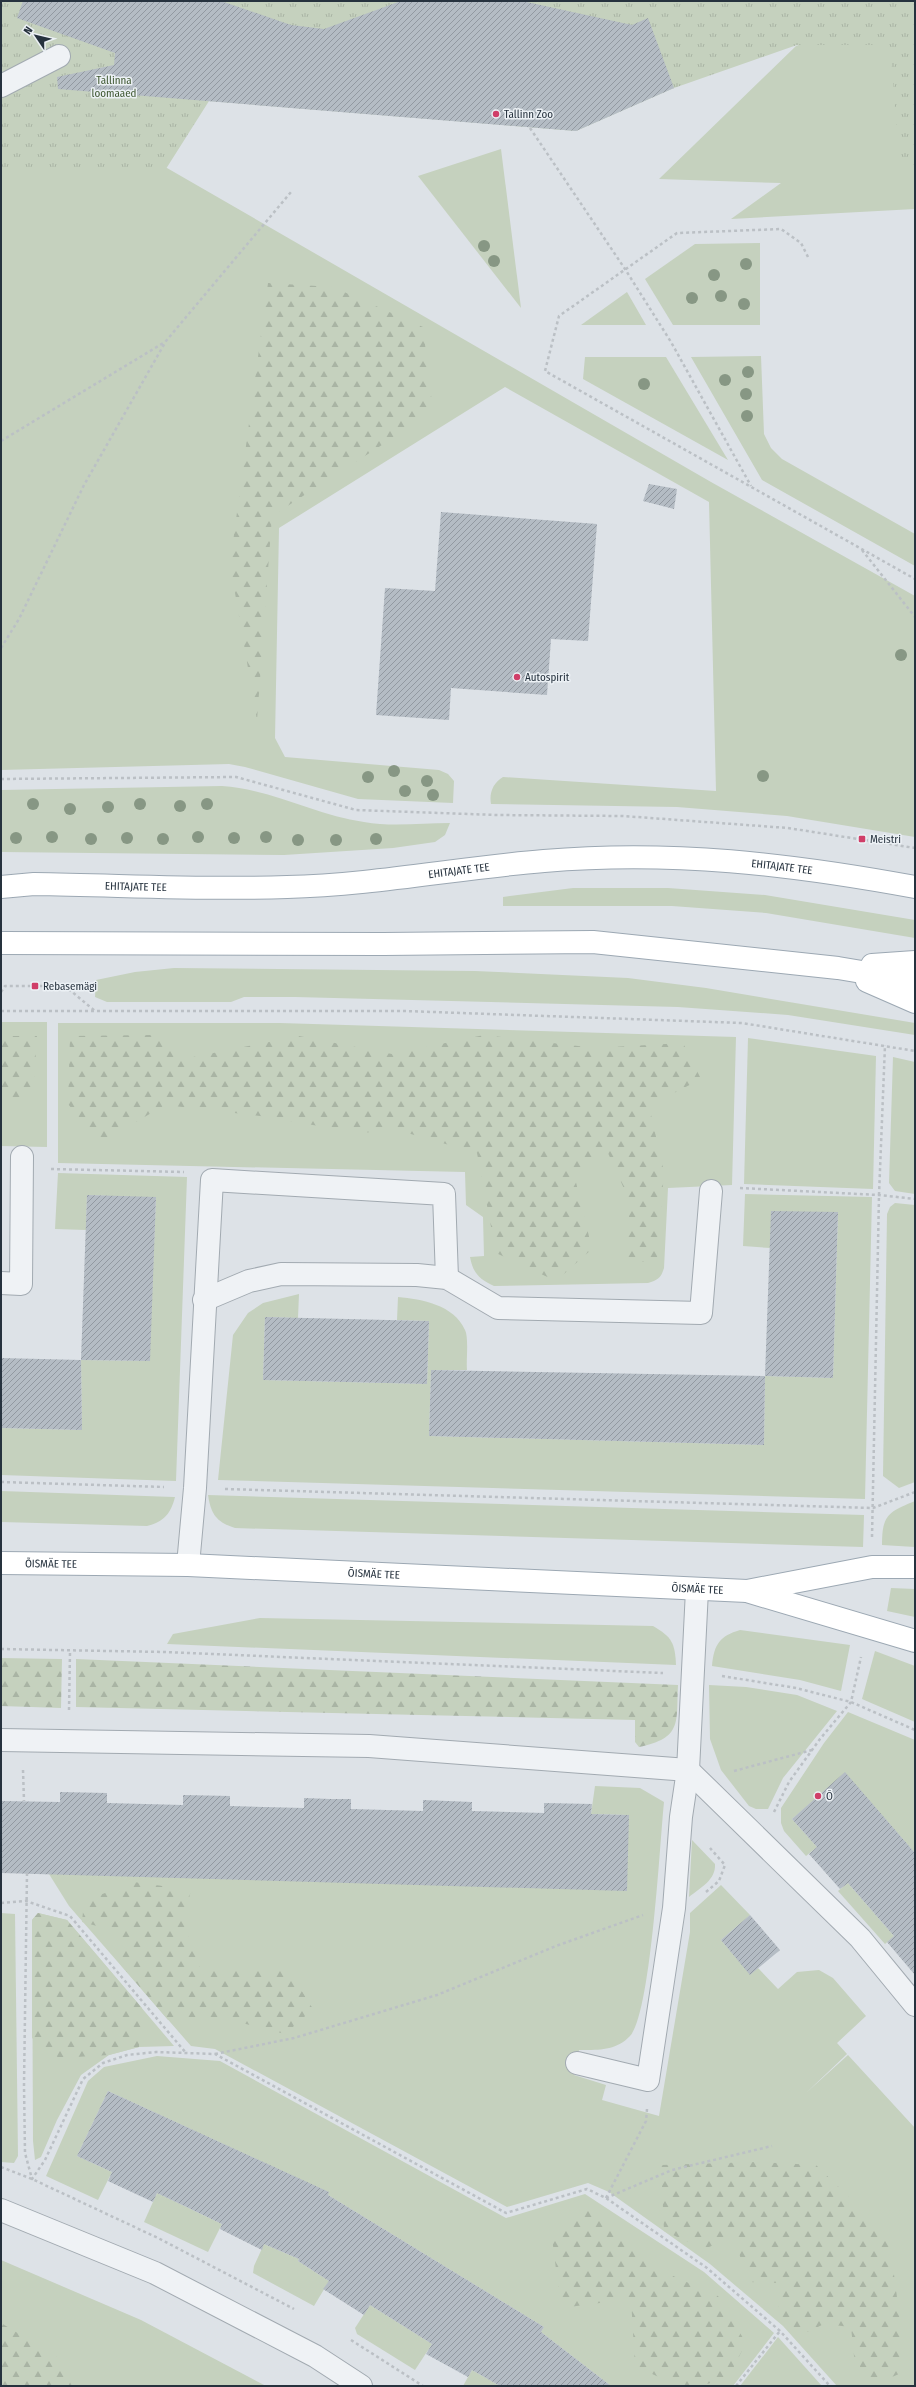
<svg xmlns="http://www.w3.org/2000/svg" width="916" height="2387" viewBox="0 0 916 2387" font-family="'Fira Sans Condensed',sans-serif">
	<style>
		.grass { fill: #c5d1be }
		.forest { fill: url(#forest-firs) }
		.park { fill: url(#park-tufts) }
		.building { fill: url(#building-hatch) }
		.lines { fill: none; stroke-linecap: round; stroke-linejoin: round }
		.minor-casing { stroke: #a2aab1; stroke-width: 24 }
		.major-casing { stroke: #9ca8b3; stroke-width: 24 }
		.path { stroke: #bbc0c5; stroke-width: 2.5; stroke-dasharray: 3 3; stroke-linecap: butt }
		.minor { stroke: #eff2f5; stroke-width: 22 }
		.major { stroke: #fff; stroke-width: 22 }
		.tree { fill: #879784 }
		.poi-dot { fill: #d03e68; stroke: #ecf1f5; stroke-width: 1.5 }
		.labels { text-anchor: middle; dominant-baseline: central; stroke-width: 3; stroke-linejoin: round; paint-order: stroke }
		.park-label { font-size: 11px; fill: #405933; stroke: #ecf1f5 }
		.poi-label { font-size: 11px; fill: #26323e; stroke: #ecf1f5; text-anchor: start }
		.street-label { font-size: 11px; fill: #26323e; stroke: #ecf1f5 }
	</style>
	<defs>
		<pattern id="forest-firs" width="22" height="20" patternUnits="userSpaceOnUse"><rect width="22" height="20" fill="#c5d1be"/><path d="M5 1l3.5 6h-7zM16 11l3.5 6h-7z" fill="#a9b4a4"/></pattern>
		<pattern id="park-tufts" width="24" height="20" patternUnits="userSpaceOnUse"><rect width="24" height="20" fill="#c5d1be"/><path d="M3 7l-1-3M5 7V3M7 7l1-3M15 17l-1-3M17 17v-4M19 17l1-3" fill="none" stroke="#a9b4a4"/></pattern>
		<pattern id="building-hatch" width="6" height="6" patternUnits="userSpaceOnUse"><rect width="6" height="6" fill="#b4bcc4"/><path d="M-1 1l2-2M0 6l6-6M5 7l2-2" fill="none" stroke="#9299a1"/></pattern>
	</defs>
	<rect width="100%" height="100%" fill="#dde2e7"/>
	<g class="grass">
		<polygon points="915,1 915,209 731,219 781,183 659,179 796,46"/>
		<path d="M1,137L167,168L711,482L915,596V837L787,816L677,807L491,804C489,793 493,783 503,777L716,791L709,502L505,387L279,528L275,738L285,757L439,770L448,774L454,781L453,803L358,799L245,767L229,764L1,770Z"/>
		<polygon points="501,149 521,308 418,176"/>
		<polygon points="760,243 760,325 673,325 645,279 695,244"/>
		<polygon points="627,292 646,325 581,325"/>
		<polygon points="761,356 764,434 771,448 782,459 915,534 915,566 762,480 691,357"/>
		<polygon points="585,357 666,357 728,460 583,379"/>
		<path d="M222,786C271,789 316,815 364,822C391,827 422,823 450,823L445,835L435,842L393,848L284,855L1,852V790Z"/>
		<polygon points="573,888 668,888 765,895 915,920 915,938 766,913 672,906 503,906 503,897"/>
		<polygon points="174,968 475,971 628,978 706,988 915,1023 915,1035 788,1015 678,1007 295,997 244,997 231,1002 107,1002 95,997 96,980 135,972"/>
		<polygon points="1,1022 47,1022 47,1147 1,1146"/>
		<path d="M58,1023H280L736,1037L732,1185L668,1188L664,1268C661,1278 658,1280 648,1283L494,1286C479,1279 473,1273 470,1257L484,1256L483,1217L466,1205L465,1172L58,1163Z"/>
		<polygon points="748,1038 876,1056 873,1189 744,1184"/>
		<polygon points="893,1057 915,1062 915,1194 895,1191 889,1183"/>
		<polygon points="58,1173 187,1177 176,1481 1,1475 1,1428 82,1430 81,1360 149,1361 156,1198 87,1195 86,1230 55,1229"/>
		<path d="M745,1194L872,1197L865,1499L218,1480L233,1335L248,1313L263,1303L299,1294L298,1318L265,1317L263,1380L427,1384L429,1321L397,1320L398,1297C422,1299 454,1305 465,1330C469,1338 466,1361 467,1370H431L429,1436L764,1445L765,1376L833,1378L838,1213L770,1248L743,1246Z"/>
		<polygon points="895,1203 915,1205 915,1482 899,1488 883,1476 887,1214 890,1207"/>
		<path d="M1,1491L174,1497H175C171,1513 164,1522 147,1526L1,1522Z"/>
		<path d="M208,1495L864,1515L863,1547L235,1528C216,1522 211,1514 208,1495Z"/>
		<path d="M915,1501V1547L882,1545C882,1515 888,1512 915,1501Z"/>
		<polygon points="891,1588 915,1589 915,1617 887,1611"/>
		<path d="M260,1618L653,1626C672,1637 675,1643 676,1665L167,1644L173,1634Z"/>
		<path d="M740,1630L850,1645L841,1691L800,1680L712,1666C714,1644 720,1636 740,1630Z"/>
		<polygon points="875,1651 915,1666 915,1722 862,1699"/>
		<polygon points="709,1685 746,1687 797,1695 837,1711 783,1778 768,1809 756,1809 749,1806 721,1770 710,1739"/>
		<polygon points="848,1712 915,1740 915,1853 845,1773 792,1819 817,1847 806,1856 784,1831 781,1823 781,1808 824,1743"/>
		<path d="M595,1786L640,1788L664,1802C660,1841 651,2015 630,2036C616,2051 598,2050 579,2050L574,2075L606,2085L602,2100L659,2116L690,1932V1913L721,1885L750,1915L721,1940L750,1974L758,1968L778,1989L797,1972L819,1970L833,1978L866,2016L837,2043L847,2054L806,2093L848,2055L915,2128V2386H837L783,2326L710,2264L609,2192L588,2183L507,2207L215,2049L191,2046L69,1906L49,1874L629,1815L591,1814Z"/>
		<path d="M692,1840L715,1864C716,1880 700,1888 689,1897Z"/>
		<polygon points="848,1883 894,1936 885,1944 838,1891"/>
		<polygon points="1,1913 15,1914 18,2156 14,2163 1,2162"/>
		<polygon points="38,1913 67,1920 174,2046 139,2047 109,2055 81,2075 57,2120 41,2157 35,2160 33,2141 32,1920"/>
		<polygon points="157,2056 220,2061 506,2218 585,2194 704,2272 774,2333 733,2386 611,2386 541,2332 544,2327 328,2195 328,2192 108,2091 77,2156 112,2172 98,2200 46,2176 88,2081 104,2067"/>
		<polygon points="157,2193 222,2224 208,2252 144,2222"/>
		<polygon points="264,2244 299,2259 298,2261 329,2281 314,2306 253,2273 254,2266"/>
		<polygon points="1,2260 141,2320 266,2386 1,2386"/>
		<polygon points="370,2305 432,2344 415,2370 357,2334 355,2328"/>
		<polygon points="778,2337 822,2386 740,2386"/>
		<polygon points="472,2370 500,2386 463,2386"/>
	</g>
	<g class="forest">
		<polygon points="268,283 333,287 423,327 433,412 272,516 257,720 230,564"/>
		<polygon points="151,1035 188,1058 299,1036 392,1054 484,1035 595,1048 683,1043 701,1079 649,1106 664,1172 657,1262 625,1262 630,1202 608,1153 574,1174 592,1249 556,1281 496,1253 477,1153 397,1130 360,1133 260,1116 165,1105 100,1143 68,1104 70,1036"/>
		<polygon points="1,1036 37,1036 33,1098 1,1100"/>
		<polygon points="1,1658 62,1659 61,1708 1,1706"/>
		<path d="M76,1659L678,1685C676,1722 683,1738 639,1747L635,1742V1720L76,1707Z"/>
		<polygon points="134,1882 191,1890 183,1922 200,1967 287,1967 313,2009 285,2034 230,2020 168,2020 119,1963 119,1932 82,1922 84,1901"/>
		<polygon points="38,1913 67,1920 142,2008 139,2047 109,2055 59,2058 32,2038 32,1920"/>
		<polygon points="755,2162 816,2165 889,2236 901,2328 899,2374 871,2386 854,2356 851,2327 824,2324 799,2336 778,2314 780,2283 748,2282 734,2237 704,2249 664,2231 661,2165"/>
		<polygon points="592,2205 662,2271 718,2296 746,2343 728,2378 700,2386 678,2386 635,2366 631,2299 561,2308 552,2238"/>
		<polygon points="1,2323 56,2356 72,2386 1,2386"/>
	</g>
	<polygon class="park" points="1,1 915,1 915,171 900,172 890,45 797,45 674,88 576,131 209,101 164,172 1,172"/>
	<g class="building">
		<polygon points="23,1 221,1 291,25 324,29 401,1 522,1 632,25 648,18 674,88 576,131 58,89 57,77 114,65 115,53 17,18"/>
		<polygon points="649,484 677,489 674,509 643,501"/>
		<polygon points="441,512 597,524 588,641 551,639 547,695 451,688 449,720 376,715 385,588 435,591"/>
		<polygon points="87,1195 156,1197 150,1361 81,1360"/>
		<polygon points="771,1211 838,1212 833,1378 765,1376"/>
		<polygon points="265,1317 429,1321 427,1384 263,1380"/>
		<polygon points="1,1358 81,1360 82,1430 1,1428"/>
		<polygon points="431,1370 765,1376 764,1445 429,1436"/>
		<polygon points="845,1772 915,1853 915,1975 887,1942 894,1936 848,1883 840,1889 809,1854 817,1847 792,1819"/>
		<polygon points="60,1792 107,1793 107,1803 183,1805 183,1795 230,1796 230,1806 304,1808 304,1798 330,1799 351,1799 351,1809 423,1811 423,1800 472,1802 472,1811 544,1813 544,1803 592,1804 591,1814 629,1815 627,1891 1,1873 1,1801 60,1802"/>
		<polygon points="750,1915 780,1950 750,1975 721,1940"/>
		<polygon points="108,2091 329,2192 328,2195 544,2327 541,2332 611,2386 500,2386 472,2370 468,2377 426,2354 432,2344 370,2305 364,2315 323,2289 329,2281 298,2261 299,2259 264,2244 262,2250 220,2229 222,2224 157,2193 153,2202 108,2181 112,2172 77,2156"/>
	</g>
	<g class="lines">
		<g class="minor-casing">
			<g id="minor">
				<polyline points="1,86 59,56"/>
				<polyline points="1,1283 21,1284 22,1157"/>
				<polyline points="204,1300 249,1281 281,1274 417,1275 447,1278 498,1308 701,1313 711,1191"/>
				<polyline points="188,1565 195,1488 212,1180 444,1194 447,1278"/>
				<polyline points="1,1740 369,1746 688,1770 860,1938 915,2005"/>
				<polyline points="577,2063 648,2080 674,1908 681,1817 688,1770 697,1590"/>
				<polyline points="1,2210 155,2273 315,2356 361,2386"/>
			</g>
		</g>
		<g class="major-casing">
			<g id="major">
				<path id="s1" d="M1,887L34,884C118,885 203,890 287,887C373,885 458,868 544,861C671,850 790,864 915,887"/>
				<polyline points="1,943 383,944 593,942 838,968 915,981"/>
				<polyline points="872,965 915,962"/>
				<polyline points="867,981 915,1002"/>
				<path id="s2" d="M1,1563L188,1565L747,1591L872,1567H915"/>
				<polyline points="750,1592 915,1641"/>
			</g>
		</g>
		<g class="path">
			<polyline points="530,128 625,269 671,342 751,486"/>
			<polyline points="808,257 801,243 781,229 677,233 559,316 545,371 915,579"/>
			<polyline points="1,441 165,342"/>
			<polyline points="862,550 915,617"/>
			<polyline points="1,648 19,619 84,485 166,341 291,192"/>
			<polyline points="1,779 236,777 356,810 496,815 623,816 788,828 915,848"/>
			<polyline points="1,992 5,986 65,986 95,1011"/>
			<polyline points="1,1011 405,1011 742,1023 915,1051"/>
			<polyline points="51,1169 184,1172"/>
			<polyline points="740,1188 879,1195 915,1199"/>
			<polyline points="1,1482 164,1487"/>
			<polyline points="225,1489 873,1508 915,1492"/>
			<polyline points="872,1537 879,1195 885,1045"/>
			<polyline points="1,1649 164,1652 663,1673"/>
			<polyline points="722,1676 796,1688 851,1702 915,1730"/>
			<polyline points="69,1710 70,1652"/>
			<polyline points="23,1770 24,1801"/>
			<polyline points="734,1771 812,1750"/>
			<polyline points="774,1812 789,1782 820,1739 851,1702 861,1657"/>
			<polyline points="27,1873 24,2085 25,2153 32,2179 45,2160 83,2079 103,2063 127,2055 156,2052 215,2054 506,2213 587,2189 606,2198 707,2268 780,2331 830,2386"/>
			<polyline points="706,1892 719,1881 725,1865 710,1848"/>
			<polyline points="1,1903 26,1901 70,1916 186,2053"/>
			<polyline points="215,2054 294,2038 437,1995 556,1946 643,1915"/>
			<polyline points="1,2167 32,2179 158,2238 294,2309"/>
			<polyline points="606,2198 672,2170 772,2146"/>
			<polyline points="606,2198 646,2121 647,2109"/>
			<polyline points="351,2340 423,2386"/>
			<polyline points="736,2386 780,2331"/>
		</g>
		<use href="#minor" class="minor"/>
		<use href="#major" class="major"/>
	</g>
	<g class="tree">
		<circle cx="484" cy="246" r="6"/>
		<circle cx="494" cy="261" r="6"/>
		<circle cx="746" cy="264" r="6"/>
		<circle cx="714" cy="275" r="6"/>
		<circle cx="721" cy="296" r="6"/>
		<circle cx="692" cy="298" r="6"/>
		<circle cx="744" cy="304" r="6"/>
		<circle cx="748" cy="372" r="6"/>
		<circle cx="725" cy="380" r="6"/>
		<circle cx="644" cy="384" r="6"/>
		<circle cx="746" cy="394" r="6"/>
		<circle cx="747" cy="416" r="6"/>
		<circle cx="901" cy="655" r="6"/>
		<circle cx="394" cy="771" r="6"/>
		<circle cx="763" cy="776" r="6"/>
		<circle cx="368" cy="777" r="6"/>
		<circle cx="427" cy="781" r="6"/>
		<circle cx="405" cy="791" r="6"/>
		<circle cx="433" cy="795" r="6"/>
		<circle cx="33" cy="804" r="6"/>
		<circle cx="140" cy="804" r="6"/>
		<circle cx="207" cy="804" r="6"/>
		<circle cx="180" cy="806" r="6"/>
		<circle cx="108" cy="807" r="6"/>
		<circle cx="70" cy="809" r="6"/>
		<circle cx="52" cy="837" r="6"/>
		<circle cx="198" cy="837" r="6"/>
		<circle cx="266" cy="837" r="6"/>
		<circle cx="16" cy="838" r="6"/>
		<circle cx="127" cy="838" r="6"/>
		<circle cx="234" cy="838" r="6"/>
		<circle cx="91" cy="839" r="6"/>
		<circle cx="163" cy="839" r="6"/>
		<circle cx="376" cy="839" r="6"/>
		<circle cx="298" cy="840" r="6"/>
		<circle cx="336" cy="840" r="6"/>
	</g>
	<g class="poi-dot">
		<circle cx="496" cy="114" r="4"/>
		<circle cx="517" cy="677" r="4"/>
		<rect x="858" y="835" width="8" height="8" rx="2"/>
		<rect x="31" y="982" width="8" height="8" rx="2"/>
		<circle cx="818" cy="1796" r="4"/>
	</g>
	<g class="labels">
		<g class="park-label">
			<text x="114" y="80">Tallinna<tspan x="114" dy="13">loomaaed</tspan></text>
		</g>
		<g class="poi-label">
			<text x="504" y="114">Tallinn Zoo</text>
			<text x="525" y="677">Autospirit</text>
			<text x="870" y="839">Meistri</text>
			<text x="43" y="986">Rebasemägi</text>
			<text x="826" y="1796">Õ</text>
		</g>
		<g class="street-label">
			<text stroke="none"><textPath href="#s1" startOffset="783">EHITAJATE TEE</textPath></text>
			<text stroke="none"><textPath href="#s1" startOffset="459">EHITAJATE TEE</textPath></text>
			<text stroke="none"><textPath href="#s1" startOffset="135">EHITAJATE TEE</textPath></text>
			<text stroke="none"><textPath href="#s2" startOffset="50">ÕISMÄE TEE</textPath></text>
			<text stroke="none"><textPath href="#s2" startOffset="373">ÕISMÄE TEE</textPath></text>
			<text stroke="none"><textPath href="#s2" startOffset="697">ÕISMÄE TEE</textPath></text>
		</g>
	</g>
	<rect width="916" height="2387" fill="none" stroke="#26323e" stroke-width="4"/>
	<g transform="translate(36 36) rotate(305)" stroke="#ecf1f5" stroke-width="3" paint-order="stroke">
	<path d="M0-3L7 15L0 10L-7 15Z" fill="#26323e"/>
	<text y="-6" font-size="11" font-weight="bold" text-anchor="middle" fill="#26323e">N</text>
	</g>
</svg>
